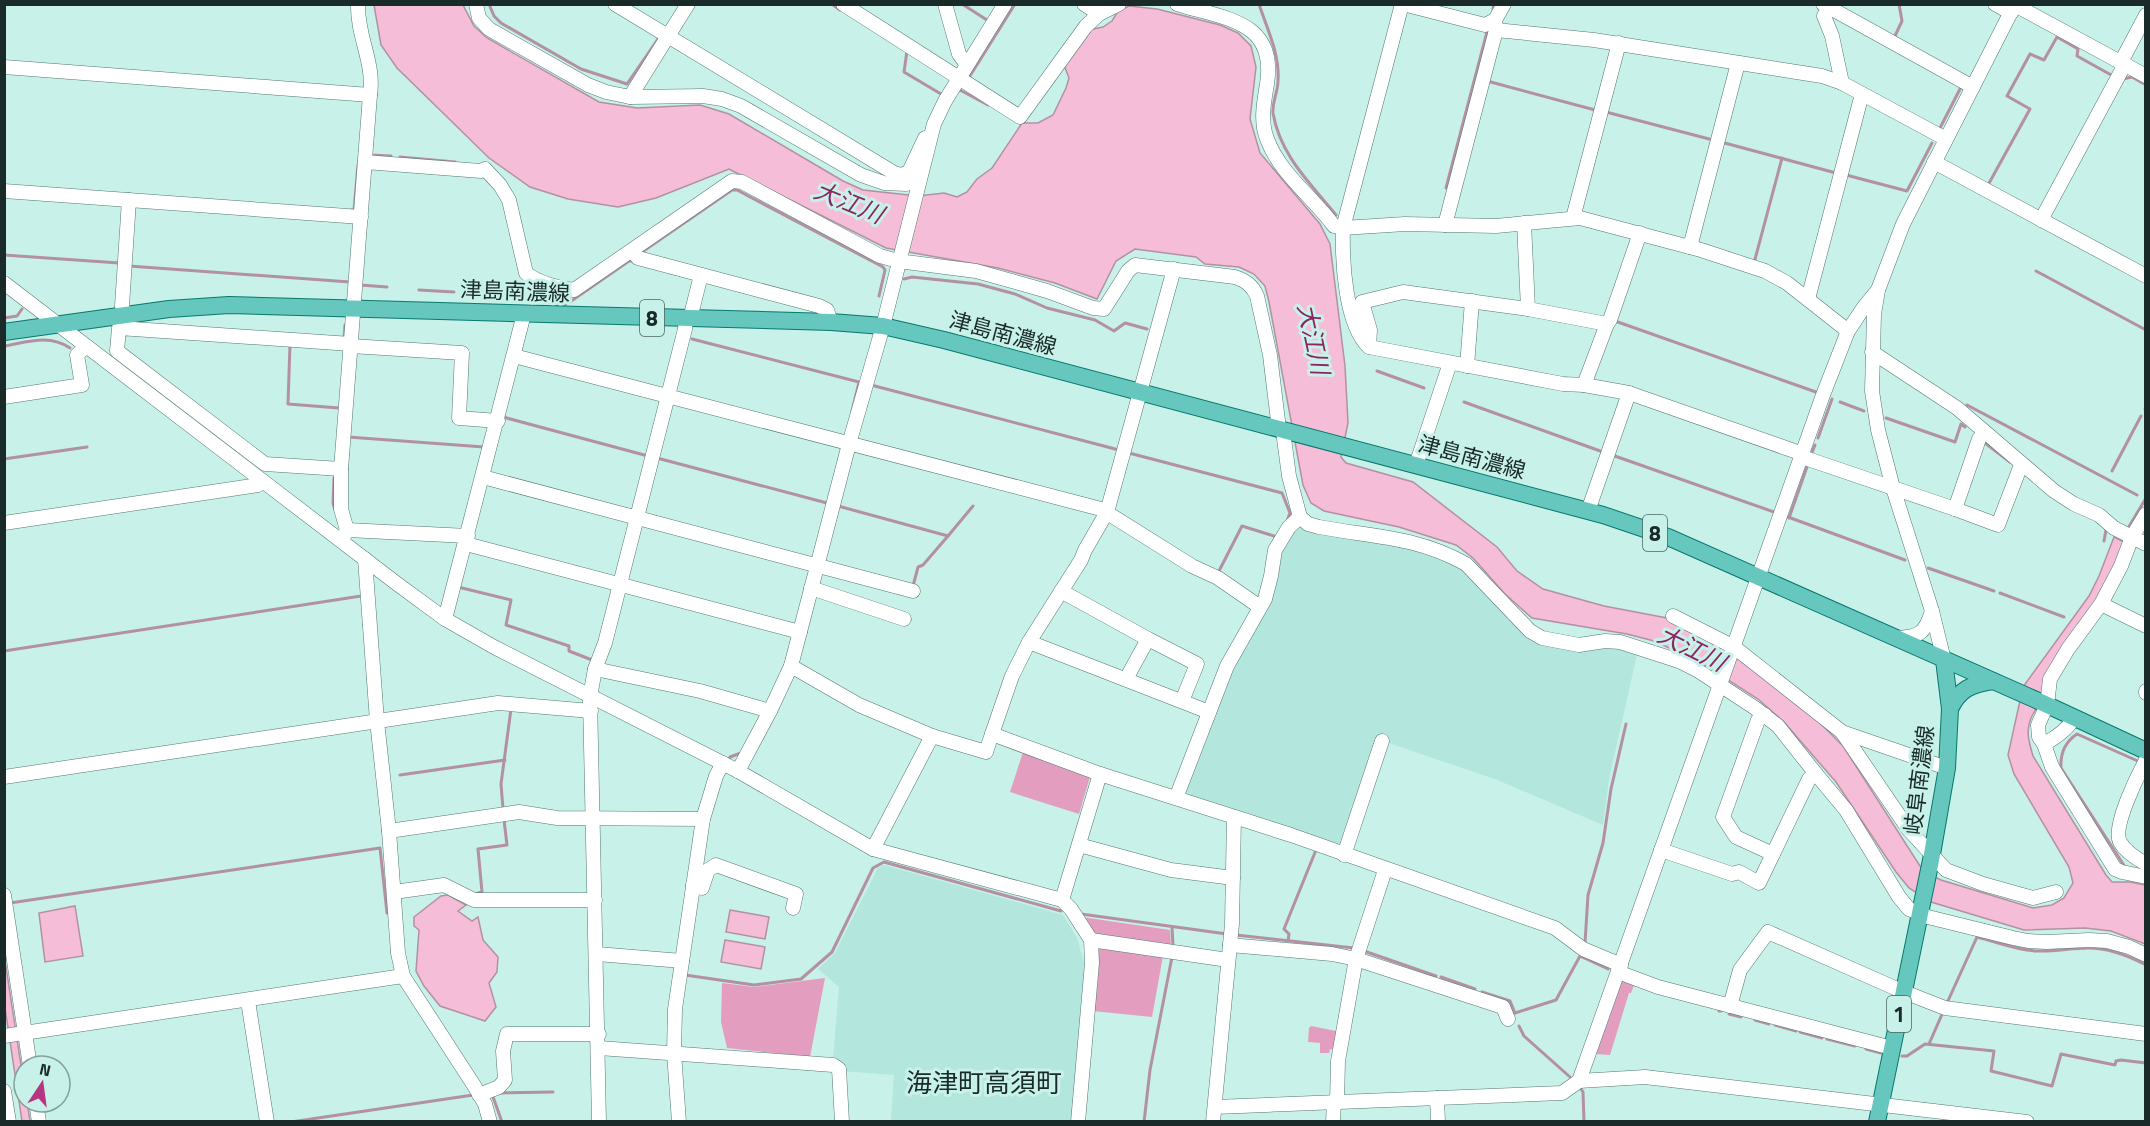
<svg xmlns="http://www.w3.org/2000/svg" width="2150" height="1126" viewBox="0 0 2150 1126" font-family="'Titillium Web','Noto Sans JP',sans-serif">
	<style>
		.built { fill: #b3e6dd }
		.green { fill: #e39ebf }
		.water { fill: #f5bdd7; stroke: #b391a2; stroke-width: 1.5 }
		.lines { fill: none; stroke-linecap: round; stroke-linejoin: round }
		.stream { stroke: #b391a2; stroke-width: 3 }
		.minor-casing { stroke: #537973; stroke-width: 15 }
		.major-casing { stroke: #09786d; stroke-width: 18 }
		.minor { stroke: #fff; stroke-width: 14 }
		.major { stroke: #66c7be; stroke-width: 16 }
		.labels { text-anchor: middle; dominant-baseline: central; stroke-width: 6; stroke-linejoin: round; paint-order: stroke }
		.shield { fill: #c7f1e9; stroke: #4e6662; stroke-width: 1.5 }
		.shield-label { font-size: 21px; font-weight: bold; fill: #1a2a28 }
		.street-label { font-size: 22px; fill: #1a2a28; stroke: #c7f1e9 }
		.water-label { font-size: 24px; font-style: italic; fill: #8c2562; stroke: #c7f1e9 }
		.quarter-label { font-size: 26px; fill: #1a2a28; stroke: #c7f1e9 }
	</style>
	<rect width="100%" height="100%" fill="#c7f1e9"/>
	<g class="built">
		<polygon points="1298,526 1395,542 1463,567 1523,627 1592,644 1638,650 1609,779 1603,825 1495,779 1377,739 1342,845 1187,794 1184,789 1277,552"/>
		<polygon points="884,865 1063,915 1077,938 1085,967 1072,1121 891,1121 894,1075 842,1071 841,1063 837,1059 833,1059 839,987 818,969 835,953 878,868"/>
	</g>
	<g class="green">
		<polygon points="1023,752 1090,777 1079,814 1010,792"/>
		<polygon points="1082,917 1170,930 1171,946 1096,934 1090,931"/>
		<polygon points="1098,948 1163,956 1152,1017 1093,1011"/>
		<polygon points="825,978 810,1057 727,1048 721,1022 722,983 754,987"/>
		<polygon points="1623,979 1635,983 1631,993 1629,993 1610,1055 1596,1054"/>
		<polygon points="1311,1026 1336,1031 1339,1034 1337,1050 1330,1049 1329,1053 1320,1053 1320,1043 1308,1042 1309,1028"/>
	</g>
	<g class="water">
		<path d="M374,5H463L474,26L487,38L599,102L637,108L700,105L729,114L843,181L863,190L918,196L944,193L957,197L967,192L977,179L992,168L1022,123H1038L1053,115L1066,88L1069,78L1064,65L1089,30L1103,27L1112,21L1118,11L1129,6L1157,9L1220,25L1238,33L1251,46L1256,67L1250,119L1260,153L1320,224L1330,244L1345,366L1348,423L1341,457L1346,463L1413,482L1497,547L1517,571L1543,589L1604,606L1667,618L1738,657L1809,712L1843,746L1920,866L1928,874L1941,880L2033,908L2052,905L2064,898L2073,883L2069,867L2014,774L2008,755L2023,687L2089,596L2099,576L2114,537L2126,543L2101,596L2032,716C2025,731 2029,742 2033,756L2106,875L2112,882H2130L2145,885V944L2111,931L2085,928L2024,930L1931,902L1909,888L1896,872L1836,782L1784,722L1758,699L1700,662L1654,641L1627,634L1532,618L1505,594L1473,558L1456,545L1399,527L1324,511L1311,503L1303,485L1269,302L1265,286L1254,274L1239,267L1205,264L1196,257L1135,249L1116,261L1097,299L1055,283L998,268L886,248L729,169L656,198L618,207L568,199L530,187L489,158L397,68L381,45Z"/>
		<polygon points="448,895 466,905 458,911 472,921 478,917 483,940 498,957 497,972 489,983 496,1007 485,1021 440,1006 424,986 416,971 419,930 414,926 414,917 441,896"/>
		<polygon points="75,906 83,956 45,962 39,913"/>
		<polygon points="730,910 769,917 765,939 726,932"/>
		<polygon points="725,940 765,947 761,969 721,962"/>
		<polygon points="4,954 24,1085 24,1102 27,1102 30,1121 22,1121 5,1008"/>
	</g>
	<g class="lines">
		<g class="stream">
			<polyline points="489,4 494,16 501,23 581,69 627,84 658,39 660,40"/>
			<polyline points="832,4 840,10"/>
			<polyline points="962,4 987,20"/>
			<path d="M1259,4C1267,29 1280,54 1278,81C1278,91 1272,103 1273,113C1280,155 1310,183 1336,215"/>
			<polyline points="1493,9 1494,4"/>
			<polyline points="1892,37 1894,38 1902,21 1899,4"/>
			<polyline points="907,51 904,72 941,94"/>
			<polyline points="968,79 1015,4"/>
			<polyline points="2123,79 2132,77 2146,85"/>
			<polyline points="1487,81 1595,110"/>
			<polyline points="958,89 988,105"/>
			<polyline points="1606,112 1713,140"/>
			<polyline points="1939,130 1961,87"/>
			<polyline points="1721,142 1836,173"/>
			<polyline points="370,155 391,156"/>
			<polyline points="400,157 455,162"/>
			<polyline points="1846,175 1907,191 1932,143"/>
			<polyline points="1988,185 2030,109 2007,96 2030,54 2044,60 2057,37 2078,49 2077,56 2113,76"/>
			<polyline points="1446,188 1487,32"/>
			<polyline points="351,210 354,210 358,165"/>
			<polyline points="4,255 119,263"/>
			<polyline points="641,255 642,252 732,190 737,190 883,267 885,270 879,296"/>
			<polyline points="1754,263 1782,158"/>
			<polyline points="129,266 350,282 350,280"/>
			<polyline points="2036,271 2146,330"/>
			<polyline points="904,279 912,277 978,284 1015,294 1047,308 1095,320 1114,331 1125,323 1147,329"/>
			<polyline points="360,285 387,287"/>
			<polyline points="419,290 454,292"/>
			<polyline points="465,293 520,297"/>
			<polyline points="557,306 567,304 629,261 634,261"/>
			<polyline points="4,318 17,316 22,309"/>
			<polyline points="1615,321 1816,392"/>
			<polyline points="344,338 345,325"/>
			<polyline points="692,339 859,382 852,411"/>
			<polyline points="290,344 288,404 339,408"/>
			<path d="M4,346C28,342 49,334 70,348"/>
			<polyline points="1377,371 1424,388"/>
			<polyline points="871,385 1119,450"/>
			<polyline points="1464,402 1603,452"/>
			<polyline points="1840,402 1864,411"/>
			<polyline points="1967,405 2137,495"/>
			<polyline points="2145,409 2146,409"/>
			<polyline points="504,415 503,417 648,456"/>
			<polyline points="1886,418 1955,442 1961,424 1965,427"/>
			<polyline points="348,437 484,447"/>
			<polyline points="1818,438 1832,399"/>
			<polyline points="1985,443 2010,462"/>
			<polyline points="1129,453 1282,493 1290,513 1287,521"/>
			<polyline points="1612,455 1774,512"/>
			<polyline points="1811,455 1815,445"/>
			<polyline points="657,458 827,503"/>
			<polyline points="4,459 87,447"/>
			<polyline points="2112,471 2141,416"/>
			<polyline points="334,478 333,503 335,510"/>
			<polyline points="838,506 948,536 973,506"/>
			<polyline points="1788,517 1905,560"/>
			<polyline points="1789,518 1808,464"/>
			<polyline points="2127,530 2146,498"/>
			<polyline points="2104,541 2106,530"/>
			<polyline points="1928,568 1994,591"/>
			<polyline points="1219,571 1242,526 1277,537"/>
			<polyline points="913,586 918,567 923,565 948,536"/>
			<polyline points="458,587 511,600 506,625 569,646 569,651 592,660"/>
			<polyline points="2000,593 2064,617"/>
			<polyline points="4,651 361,596"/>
			<polyline points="728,760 730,757 741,753"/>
			<polyline points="400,775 505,760"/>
			<polyline points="503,809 501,784 511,709"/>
			<path d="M2125,867L2061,768C2060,753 2065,742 2077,734L2140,762"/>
			<polyline points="475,894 482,892 478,849 507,845 504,820"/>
			<polyline points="10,903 380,848 387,913"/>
			<polyline points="1081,914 1227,934"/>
			<polyline points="1172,927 1173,946"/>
			<polyline points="1236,935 1354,948"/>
			<polyline points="1288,941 1289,934 1284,929 1316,850"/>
			<polyline points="1585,943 1588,895 1603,843 1611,789 1626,724"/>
			<polyline points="1364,951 1436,976"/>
			<polyline points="685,975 754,985 801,979 832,952 873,868 884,862 1061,911"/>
			<polyline points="1441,977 1475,989"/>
			<polyline points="1482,992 1510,1001 1515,1013"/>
			<path d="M1947,1003L1977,937C1997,942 2017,950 2036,951C2054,952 2071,948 2088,948C2107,948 2129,956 2146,965"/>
			<polyline points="1719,1011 1721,1011"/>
			<polyline points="1515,1013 1556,1000 1580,956 1608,969"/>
			<polyline points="1729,1014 1741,1017"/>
			<polyline points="1755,1020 1769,1024"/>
			<polyline points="1775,1025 1796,1031"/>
			<polyline points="1519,1026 1524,1036 1570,1077"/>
			<polyline points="1800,1032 1822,1038"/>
			<polyline points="1827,1039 1855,1046"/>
			<polyline points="1929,1044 1943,1012"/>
			<polyline points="1866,1049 1881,1053"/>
			<polyline points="1902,1056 1907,1056 1925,1044 1994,1051 1991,1071 2052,1086 2061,1054 2115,1065 2116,1061 2121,1060 2146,1063"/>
			<polyline points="1581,1089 1583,1092 1584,1122"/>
			<polyline points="498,1093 553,1092"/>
			<polyline points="492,1094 502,1122"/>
			<polyline points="291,1122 473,1095"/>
			<polyline points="1144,1122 1150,1070 1172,957"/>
		</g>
		<g class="minor-casing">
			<g id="minor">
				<path d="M358,4C357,37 375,63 370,95"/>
				<polyline points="476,4 479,18 489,29 588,85 606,92 630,97 688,4"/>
				<polyline points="615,4 894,173 901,175 909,172 925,138"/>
				<polyline points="843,4 1020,117 1086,26 1099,14 1119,4"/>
				<polyline points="945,4 959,54 967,65"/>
				<polyline points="1084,4 1099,14"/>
				<path d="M1177,4C1224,19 1277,20 1267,84C1264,102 1260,121 1267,139C1280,174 1313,197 1334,226L1343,228L1405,224L1496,226L1580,218L1701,250L1765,271L1787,283L1848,331"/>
				<path d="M1402,4L1343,228C1342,261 1345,325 1369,347L1563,384L1584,385L1629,393L1803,454"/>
				<polyline points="1403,4 1485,25 1495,20 1504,4"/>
				<polyline points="1823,4 1973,87"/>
				<polyline points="1995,4 2011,13"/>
				<polyline points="2015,5 2146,76"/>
				<polyline points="1829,8 1824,16 1832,36 1842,83"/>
				<polyline points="1496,30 1594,40 1822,76 1842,83 1946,139"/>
				<polyline points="2121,62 2146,15"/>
				<polyline points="4,67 370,95 341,469 341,509 347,530"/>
				<polyline points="630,97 703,96 722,99 741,106 861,175 884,183 906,184 909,172"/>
				<path d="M365,162L481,171L485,169L500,185L509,200L526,273C538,283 560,288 574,290L732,181L742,182L880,256L898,261L976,271L1047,291L1093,308L1104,309L1128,271L1135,265L1235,277C1246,281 1252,285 1257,296L1270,355L1279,429"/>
				<polyline points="1934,162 2146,276"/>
				<polyline points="4,191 361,217"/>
				<polyline points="1573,218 1619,43"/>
				<polyline points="2041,220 2125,64"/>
				<polyline points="1524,223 1528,309"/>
				<polyline points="1445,225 1496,30 1495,20"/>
				<polyline points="1690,247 1738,63"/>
				<polyline points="632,251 638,258 819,306 827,310 831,322"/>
				<polyline points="1174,269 1107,512 1085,550 1081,560 1029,642 1012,676 992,734 1100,774 1291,835 1555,928 1583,949 1621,965"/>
				<polyline points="4,283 396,583 445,619 494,647 738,771 873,849 1062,900 1071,909 1091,940 1092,963 1078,1122"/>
				<polyline points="1808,299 1862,94"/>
				<polyline points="125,315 122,306 129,200"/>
				<polyline points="690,319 701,275"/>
				<polyline points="1607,324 1610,320 1640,233"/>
				<polyline points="351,346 462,353 459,418 498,421"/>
				<polyline points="1369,347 1370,330 1362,302 1403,292 1528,309 1607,324 1584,385"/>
				<polyline points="1872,352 1957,408 2054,491 2074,504 2099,515 2114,528 2146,544"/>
				<polyline points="514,356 1101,509 1192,566 1218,578 1260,607"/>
				<polyline points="1467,366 1472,301"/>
				<polyline points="4,397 82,385 77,355 86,346"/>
				<polyline points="1984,432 1979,439 1955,509 1998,525 2021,465"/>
				<polyline points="1802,457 1955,509"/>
				<polyline points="1416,465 1450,363"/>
				<polyline points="341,469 265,464 117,351 119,328 351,344"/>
				<polyline points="483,477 913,591"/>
				<polyline points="1588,511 1629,393"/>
				<path d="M1300,517L1308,524L1319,527C1372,537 1416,536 1466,564L1530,631L1542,638L1579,645L1605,641L1620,642L1679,661L1697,670L1755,708L1778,726L1816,774L1809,779L1759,883L1739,872L1732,874L1661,850"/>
				<polyline points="4,523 258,485 263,481"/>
				<polyline points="343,538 347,530 468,536"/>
				<polyline points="466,544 800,632"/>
				<polyline points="365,559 377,721 389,831 398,953 403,976 475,1087 485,1104 490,1122"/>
				<polyline points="811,588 904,619"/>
				<polyline points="1061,591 1148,639 1126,679"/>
				<polyline points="2101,604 2146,626"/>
				<polyline points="1673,616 1734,647 1842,732 1909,830 1946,870 1983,884 2033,898 2056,892"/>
				<polyline points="445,619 524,314"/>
				<path d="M1896,638C1919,637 1925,634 1932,611"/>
				<polyline points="1148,639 1197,664 1182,701"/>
				<polyline points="1029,642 1209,712"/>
				<polyline points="1944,660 1932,611 1893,488 1878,430 1872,391 1874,314 1878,290 1903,224 2015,4"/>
				<polyline points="791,666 859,705 932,736"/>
				<polyline points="595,669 700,691 770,711"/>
				<polyline points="2146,691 2146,693"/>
				<polyline points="1765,715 1758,720 1723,817 1736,837 1773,854"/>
				<path d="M2074,718C2068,729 2055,738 2044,744L2052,767L2115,869L2122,872L2146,877"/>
				<polyline points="1842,732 1947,768"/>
				<polyline points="2044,744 2039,737 2038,725 2047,705 2050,679 2068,649 2101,604 2121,566 2132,537 2146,514"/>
				<path d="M2146,760C2138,775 2112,827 2120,842C2125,851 2137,859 2146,864"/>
				<polyline points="738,771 770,711 791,666 849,444 883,326 934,124 945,101 1005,4"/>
				<polyline points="1816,774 1846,810 1899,897 1909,909 1928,917 2013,938 2028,941 2047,942 2089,940 2107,941 2129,947 2146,955"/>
				<polyline points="4,777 498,703 591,711"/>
				<polyline points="1176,798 1227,666 1265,599 1271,576 1275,550 1289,527 1300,517 1289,476 1283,431"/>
				<polyline points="389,831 519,812 557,818 703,819"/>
				<polyline points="1079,845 1171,870 1233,878"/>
				<polyline points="873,849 932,736 986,752 992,734"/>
				<polyline points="1344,855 1382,741"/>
				<polyline points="693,885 702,888 708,870 716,865 796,894 793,908"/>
				<polyline points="394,892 444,885 474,900 595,900"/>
				<polyline points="4,895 30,1066"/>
				<polyline points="1062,900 1100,774"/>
				<polyline points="1091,940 1228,960"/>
				<polyline points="1230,945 1332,954 1356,959 1503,1007 1508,1019"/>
				<polyline points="597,954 682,961"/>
				<polyline points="1618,972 1658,987 1892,1048"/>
				<polyline points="248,1001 267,1122"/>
				<polyline points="1730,1006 1740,970 1768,932 1904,992 1945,1008 2146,1034"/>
				<polyline points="4,1036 403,976"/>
				<polyline points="599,1048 833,1065 839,1069 842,1122"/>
				<polyline points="1579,1081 1645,1077 2027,1122"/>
				<polyline points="4,1091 9,1122"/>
				<polyline points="479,1095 499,1087 505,1080 503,1051 507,1034 599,1034"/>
				<polyline points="1437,1098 1438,1122"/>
				<polyline points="36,1102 39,1122"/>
				<polyline points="1337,1102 1338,1061 1356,959 1385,870"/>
				<polyline points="1215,1107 1562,1093 1579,1081 1823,395 1848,331 1864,307 1878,290"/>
				<polyline points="599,1122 590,697 595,669 605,643 685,329 686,319"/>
				<polyline points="679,1122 674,1053 675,1009 703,819 716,776 723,763"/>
				<polyline points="1213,1122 1232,924 1234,817"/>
				<polyline points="1333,1122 1334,1102"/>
			</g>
		</g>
		<g class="major-casing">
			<g id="major">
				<polyline points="4,332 169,309 229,305 831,322 883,326 944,340 1603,515 1668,537 2043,703 2146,751"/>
				<path d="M1950,709C1959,689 1972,684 1993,681"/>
				<polyline points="1877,1122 1931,860 1947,768 1950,709 1944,660"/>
			</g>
		</g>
		<use href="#minor" class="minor"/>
		<use href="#major" class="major"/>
	</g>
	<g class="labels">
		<g class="shield">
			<rect x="640" y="300" width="24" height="36" rx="4.5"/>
			<rect x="1643" y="515" width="24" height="36" rx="4.5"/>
			<rect x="1887" y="996" width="24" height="36" rx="4.5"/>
		</g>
		<g class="shield-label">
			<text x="652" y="318">8</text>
			<text x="1655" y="533">8</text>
			<text x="1899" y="1014">1</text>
		</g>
		<g class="street-label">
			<text transform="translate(515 291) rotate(2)">津島南濃線</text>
			<text transform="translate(1003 333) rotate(15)">津島南濃線</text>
			<text transform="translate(1472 457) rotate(15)">津島南濃線</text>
			<text transform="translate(1919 780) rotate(-83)">岐阜南濃線</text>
		</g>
		<g class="water-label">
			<text transform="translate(849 202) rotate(22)">大江川</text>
			<text transform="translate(1314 339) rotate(78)">大江川</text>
			<text transform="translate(1692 648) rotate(26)">大江川</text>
		</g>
		<g class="quarter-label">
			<text x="984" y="1082">海津町高須町</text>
		</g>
	</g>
	<rect width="2150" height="1126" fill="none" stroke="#1a2a28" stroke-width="12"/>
	<g transform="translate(42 1084) rotate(13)"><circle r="28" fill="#c7f1e9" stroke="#82a19c" stroke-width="1.5"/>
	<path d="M0-4.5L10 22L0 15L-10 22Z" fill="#b63681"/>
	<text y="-9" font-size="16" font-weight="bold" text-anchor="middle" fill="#1a2a28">N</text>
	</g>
</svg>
